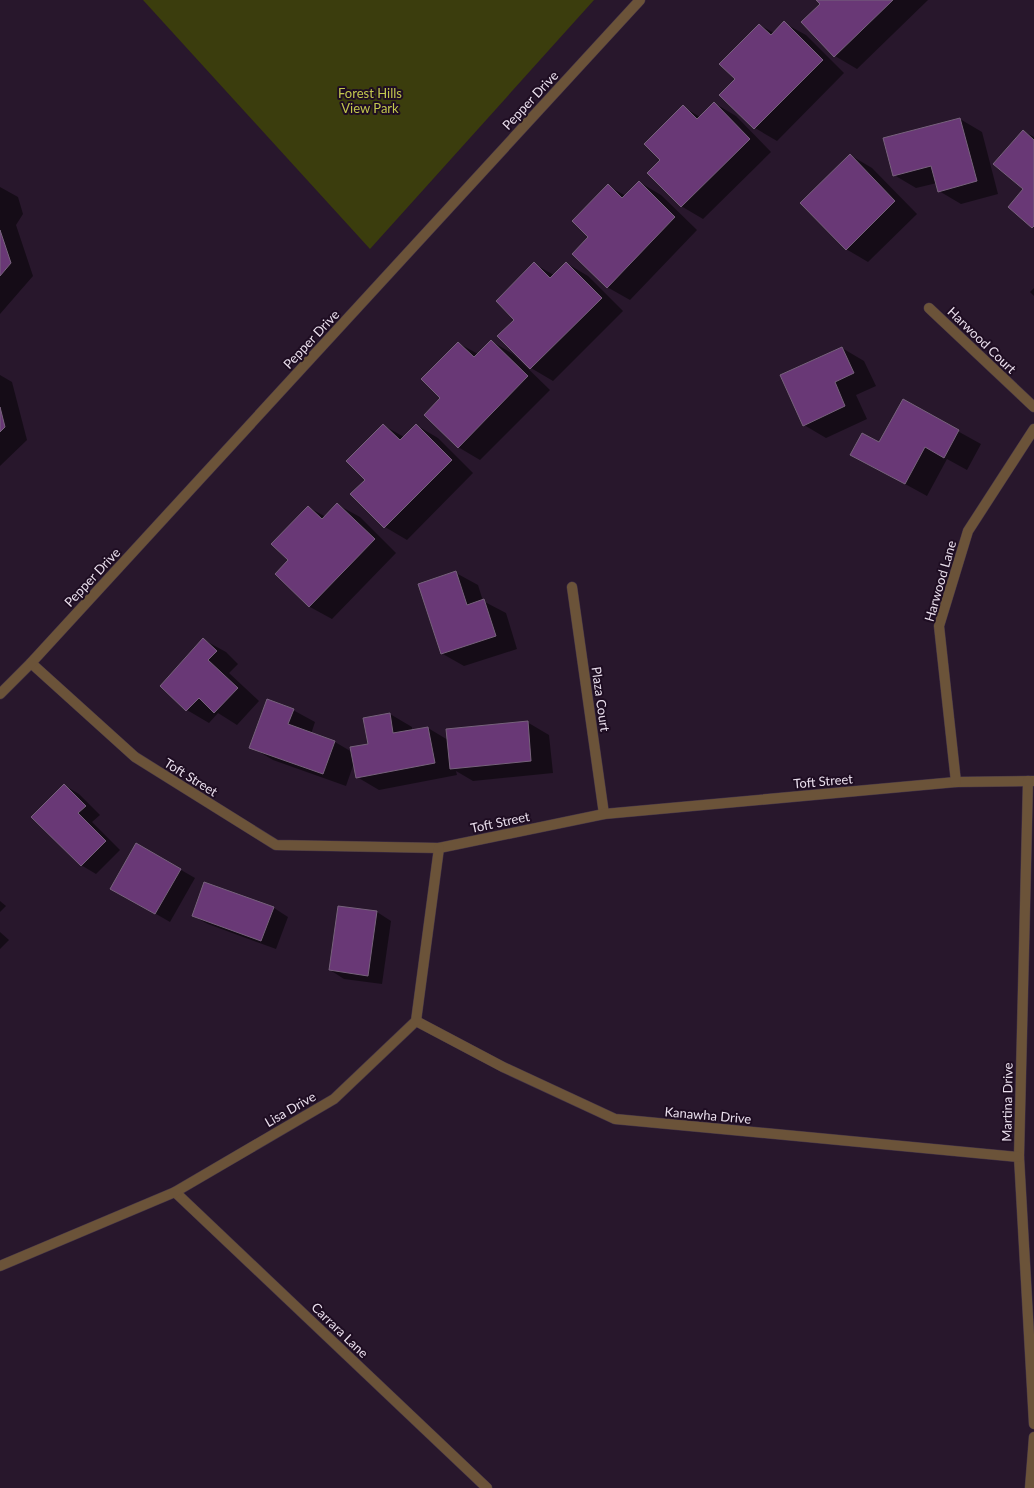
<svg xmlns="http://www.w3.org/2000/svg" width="1034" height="1488" viewBox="0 0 1034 1488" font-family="Lato,sans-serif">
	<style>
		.green { fill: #3b3d0d }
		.shadow { fill: #0007 }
		.building { fill: #693876; stroke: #77627c }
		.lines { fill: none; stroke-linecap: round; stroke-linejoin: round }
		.minor-casing { stroke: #433347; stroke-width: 11 }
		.minor { stroke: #6b5339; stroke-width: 10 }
		.labels { text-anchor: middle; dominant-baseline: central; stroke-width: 4; stroke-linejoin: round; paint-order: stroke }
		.park-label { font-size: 13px; fill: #c2c74e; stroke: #1e0d22 }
		.street-label { font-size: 13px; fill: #eadfed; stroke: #1e0d22 }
	</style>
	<rect width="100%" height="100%" fill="#28172c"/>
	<polygon class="green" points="143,0 594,0 370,249"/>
	<g class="shadow">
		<polygon points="817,0 928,0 857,69 835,56 821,4"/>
		<polygon points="784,23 806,35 844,73 777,141 755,128 736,79 760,25 774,33"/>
		<polygon points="714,103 736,116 771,152 703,219 681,206 661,160 683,107 700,117"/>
		<polygon points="960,119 982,132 998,194 961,204 939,191 937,183 916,188 894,175"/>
		<polygon points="1023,131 1034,137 1034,228 1009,207 1024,189"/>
		<polygon points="850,155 872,168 917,214 868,262 846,249"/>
		<polygon points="639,182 661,195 697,230 630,300 607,287 590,237 608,186 626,196"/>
		<polygon points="0,187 18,197 23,214 16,225 33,276 0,314"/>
		<polygon points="566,263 588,276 623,311 553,381 531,368 515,320 534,264 554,275"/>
		<polygon points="1034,288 1034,296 1030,292"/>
		<polygon points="491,341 513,354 550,390 480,460 458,447 441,398 458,343 478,354"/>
		<polygon points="842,348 864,361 876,386 856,395 867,419 826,438 804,425"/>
		<polygon points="0,375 12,382 27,440 0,466"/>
		<polygon points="903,401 981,444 967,470 947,459 927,496 874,467 879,443"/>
		<polygon points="383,425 404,437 416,425 438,438 473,473 407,540 385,527 366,480"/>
		<polygon points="338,505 360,517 396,553 332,619 310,607 276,574 290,560 308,507 326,517"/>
		<polygon points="456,573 478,585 483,601 506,613 517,649 464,666 441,653"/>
		<polygon points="204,640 226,652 238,664 229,673 259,701 237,725 218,713 209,723 187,710 161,686"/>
		<polygon points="293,710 315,722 311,734 335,742 352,752 369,745 390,714 412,727 412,731 428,728 448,740 527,722 549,735 553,773 473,781 456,771 457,775 379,790 357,777 354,763 346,786 273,760 251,747"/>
		<polygon points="64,785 79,794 100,815 92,822 120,850 96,874 81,865"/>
		<polygon points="136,844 195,878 170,922 111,888"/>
		<polygon points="0,901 6,906 0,912"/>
		<polygon points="274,908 288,917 276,949 208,924 193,916"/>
		<polygon points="377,912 391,921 382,984 344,979 330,970"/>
		<polygon points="0,932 9,940 0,949"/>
	</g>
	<g class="building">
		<polygon points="816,0 893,0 834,57 801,22 820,4"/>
		<polygon points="784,21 823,60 754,129 719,95 735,79 719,64 759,24 771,35"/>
		<polygon points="714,102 750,139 681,207 647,173 660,160 644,144 683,105 697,119"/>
		<polygon points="960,118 977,181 938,192 931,166 893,176 883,138"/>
		<polygon points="1023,130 1034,140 1034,226 1032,228 1008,207 1023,189 993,164"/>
		<polygon points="850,154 895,201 846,250 800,203"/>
		<polygon points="639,181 675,217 607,288 572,254 588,237 572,221 608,184 622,198"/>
		<polygon points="0,230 11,263 0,276"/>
		<polygon points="534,262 550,278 566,262 602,298 530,369 497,336 514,320 496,301"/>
		<polygon points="491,340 528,376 458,448 424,415 440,398 421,379 458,342 474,357"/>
		<polygon points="842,347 854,373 835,382 845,406 803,426 780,375"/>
		<polygon points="903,399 959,430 944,458 925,447 905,484 850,455 862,433 879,442"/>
		<polygon points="0,407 5,427 0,432"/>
		<polygon points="383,424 400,440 416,424 452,460 384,528 350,494 365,480 346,461"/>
		<polygon points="337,503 375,539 309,607 275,574 288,560 271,544 308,506 322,519"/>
		<polygon points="456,571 467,605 484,599 496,636 441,654 418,584"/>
		<polygon points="203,638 217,651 208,660 238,688 214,713 199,698 186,711 160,686"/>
		<polygon points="267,699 294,709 288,724 335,741 323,774 249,748"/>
		<polygon points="390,713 393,733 428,727 435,763 356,778 350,747 368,744 363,718"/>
		<polygon points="528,721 531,761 450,769 446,729"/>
		<polygon points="64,784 86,806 78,813 106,841 81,866 31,817"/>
		<polygon points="136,843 181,869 155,914 110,889"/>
		<polygon points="204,882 274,907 261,941 192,916"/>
		<polygon points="338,906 377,911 368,976 329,970"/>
	</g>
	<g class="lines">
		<g class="minor-casing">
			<g id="minor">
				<polyline points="929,308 1034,407"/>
				<polyline points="572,587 604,814"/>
				<polyline points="31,663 135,757 276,845 439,848 604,814 956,782 1034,781"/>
				<polyline points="0,694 31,663 640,0"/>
				<polyline points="1028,781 1019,1157 1034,1424"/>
				<polyline points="956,782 939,626 968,531 1034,429"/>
				<polyline points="416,1021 503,1067 615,1119 1019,1157"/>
				<polyline points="175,1192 487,1488"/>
				<polyline points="0,1266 175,1192 334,1099 416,1021 439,848"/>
				<polyline points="1030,1488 1034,1437"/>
			</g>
		</g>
		<use href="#minor" class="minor"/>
	</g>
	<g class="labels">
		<g class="park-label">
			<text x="370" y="93">Forest Hills<tspan x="370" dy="15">View Park</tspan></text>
		</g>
		<g class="street-label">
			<text transform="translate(530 100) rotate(-47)">Pepper Drive</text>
			<text transform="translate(311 339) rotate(-47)">Pepper Drive</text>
			<text transform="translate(982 340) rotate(44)">Harwood Court</text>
			<text transform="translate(92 577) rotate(-47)">Pepper Drive</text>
			<text transform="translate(940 581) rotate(-74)">Harwood Lane</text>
			<text transform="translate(601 699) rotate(82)">Plaza Court</text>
			<text transform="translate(191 777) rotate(32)">Toft Street</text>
			<text transform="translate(823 781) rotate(-5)">Toft Street</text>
			<text transform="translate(500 822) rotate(-12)">Toft Street</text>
			<text transform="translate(1007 1102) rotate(-89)">Martina Drive</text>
			<text transform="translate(290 1109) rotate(-30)">Lisa Drive</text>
			<text transform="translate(708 1115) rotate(5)">Kanawha Drive</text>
			<text transform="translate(340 1330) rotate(44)">Carrara Lane</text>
		</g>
	</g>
</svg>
